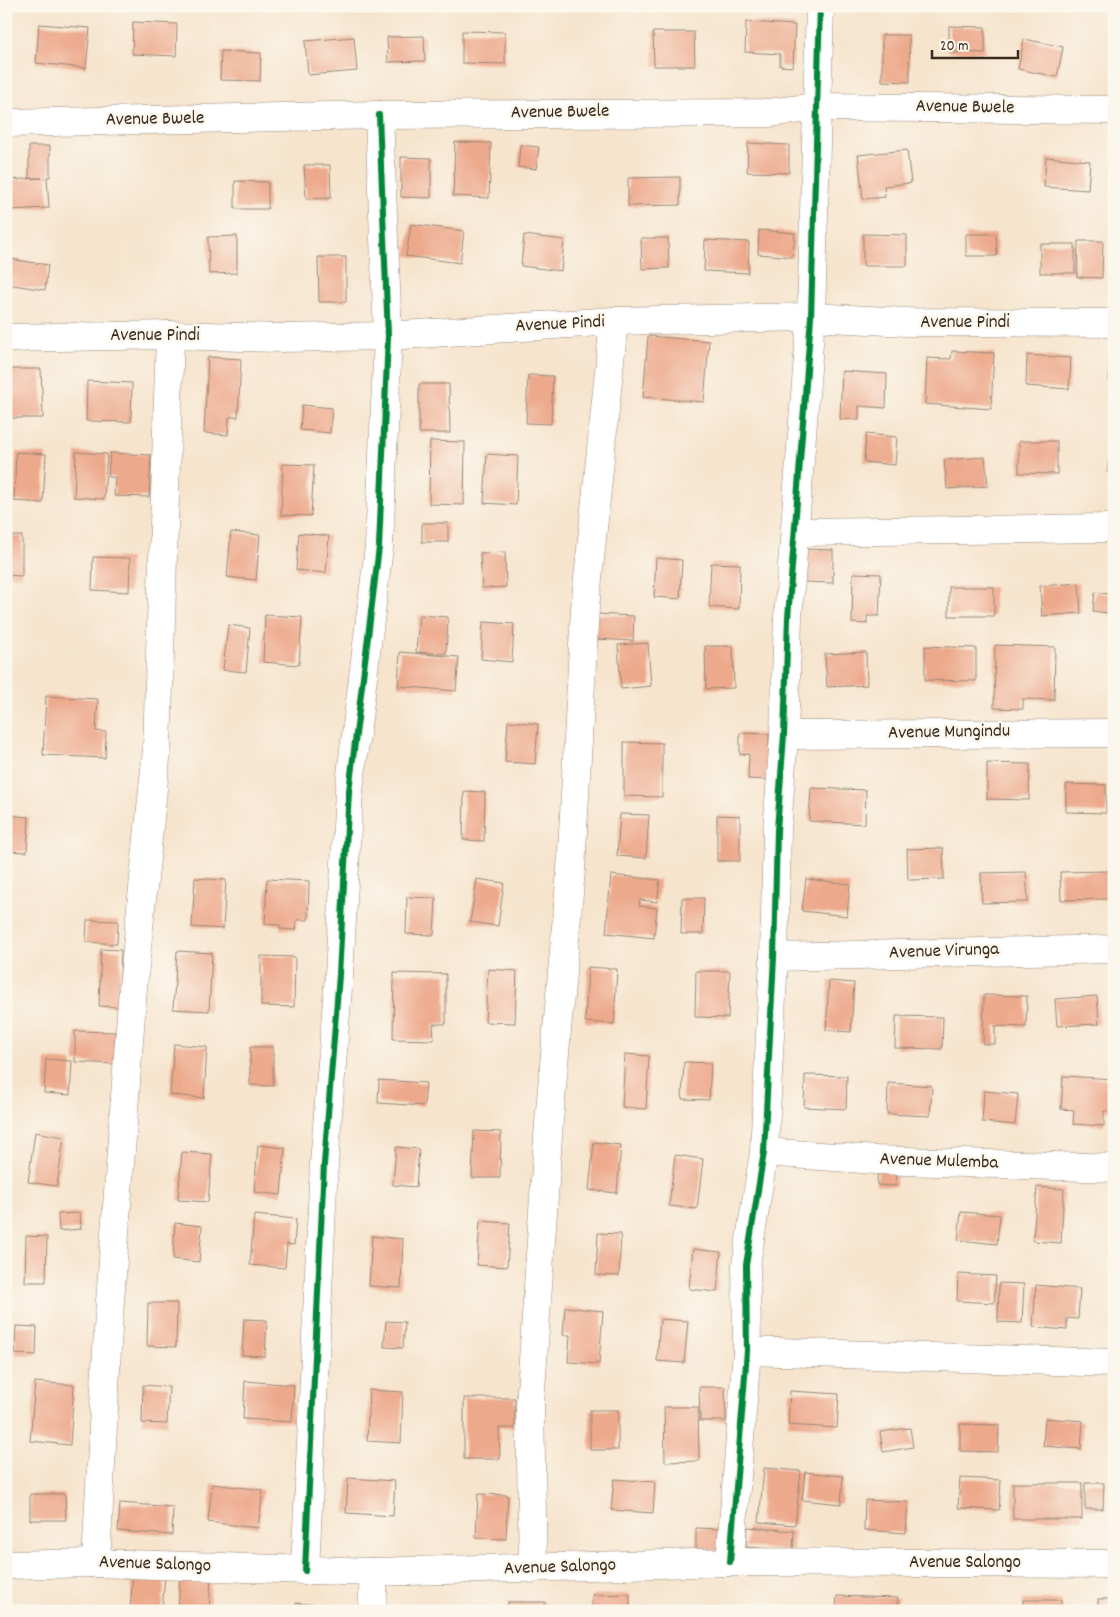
<svg xmlns="http://www.w3.org/2000/svg" width="1120" height="1617" viewBox="0 0 1120 1617" font-family="Dekko,sans-serif">
	<style>
		.building { fill: #eda98c }
		.lines { fill: none; stroke-linecap: round; stroke-linejoin: round }
		.minor-casing { stroke: #988776; stroke-width: 29 }
		.minor { stroke: #fff; stroke-width: 28 }
		.cycleway-casing { stroke: #fbf7ec; stroke-width: 9 }
		.cycleway { stroke: #00873e; stroke-width: 6 }
		.labels { text-anchor: middle; dominant-baseline: central; stroke-width: 5; stroke-linejoin: round; paint-order: stroke }
		.street-label { font-size: 19px; fill: #3b2a1e; stroke: #fbf7ec }
	</style>
	<rect width="100%" height="100%" fill="#fbf7ec"/>
	<filter id="ink" filterUnits="userSpaceOnUse"><feTurbulence type="fractalNoise" baseFrequency=".02" numOctaves="2"/><feDisplacementMap in="SourceGraphic" scale="10" xChannelSelector="R" yChannelSelector="G"/><feConvolveMatrix kernelMatrix="1 2 1 2 8 2 1 2 1" color-interpolation-filters="sRGB"/></filter>
	<filter id="wash" filterUnits="userSpaceOnUse"><feTurbulence type="fractalNoise" baseFrequency=".0096" numOctaves="4" result="noise"/><feDisplacementMap in="SourceGraphic" scale="20" xChannelSelector="R" yChannelSelector="G"/><feGaussianBlur stdDeviation="1.12" result="paint"/><feColorMatrix in="noise" values="0 0 0 0 0 0 0 0 0 0 0 0 0 0 0 0 0 1.4 0 .05"/><feComposite in="paint" operator="in"/></filter>
	<g filter="url(#wash)">
		<rect width="100%" height="100%" fill="#f6e4cd"/>
		<g id="blocks">
			<g class="building">
				<polygon points="133,22 177,24 176,56 132,54"/>
				<polygon points="746,22 795,25 793,67 780,66 780,54 745,52"/>
				<polygon points="39,24 90,28 86,68 36,63"/>
				<polygon points="949,26 985,27 985,53 949,52"/>
				<polygon points="462,31 505,32 505,64 462,63"/>
				<polygon points="653,32 694,32 695,66 654,66"/>
				<polygon points="882,35 909,35 910,82 882,81"/>
				<polygon points="424,36 425,61 388,62 387,37"/>
				<polygon points="354,37 357,71 308,75 305,41"/>
				<polygon points="1024,39 1063,47 1057,77 1018,69"/>
				<polygon points="221,51 261,53 260,81 220,80"/>
				<polygon points="455,142 491,143 489,198 453,196"/>
				<polygon points="748,143 789,145 789,173 747,172"/>
				<polygon points="520,145 539,147 536,169 518,167"/>
				<polygon points="29,146 50,146 50,177 47,177 49,208 9,210 7,180 42,178 29,178"/>
				<polygon points="907,150 911,183 884,186 885,197 863,199 858,155"/>
				<polygon points="401,157 431,158 431,198 401,197"/>
				<polygon points="1046,157 1090,161 1088,190 1044,187"/>
				<polygon points="304,165 330,165 331,198 306,199"/>
				<polygon points="680,177 680,205 628,206 628,178"/>
				<polygon points="235,181 268,182 268,209 235,209"/>
				<polygon points="411,224 464,231 460,263 406,256"/>
				<polygon points="759,230 795,233 793,257 758,254"/>
				<polygon points="863,234 907,235 907,266 863,266"/>
				<polygon points="966,234 996,234 997,256 966,256"/>
				<polygon points="524,235 564,240 561,271 521,266"/>
				<polygon points="237,236 237,273 209,274 208,237"/>
				<polygon points="641,238 668,238 669,268 642,269"/>
				<polygon points="705,240 749,242 748,273 704,271"/>
				<polygon points="1078,241 1103,241 1102,278 1077,277"/>
				<rect x="1040" y="244" width="35" height="29"/>
				<polygon points="318,257 346,257 346,302 319,302"/>
				<polygon points="11,259 48,265 45,290 7,284"/>
				<polygon points="648,336 709,341 704,402 643,397"/>
				<polygon points="952,351 994,353 991,409 925,404 927,358 951,359"/>
				<polygon points="1027,355 1071,358 1069,389 1026,386"/>
				<polygon points="208,357 241,359 238,417 229,417 228,435 204,433"/>
				<polygon points="1109,357 1114,358 1114,395 1109,395"/>
				<polygon points="6,369 41,369 43,418 6,418"/>
				<polygon points="842,371 887,374 886,408 859,406 859,420 840,419"/>
				<polygon points="528,375 553,376 551,424 526,423"/>
				<polygon points="87,381 132,383 131,422 86,421"/>
				<polygon points="419,384 449,384 450,433 419,433"/>
				<polygon points="302,405 332,408 330,433 300,430"/>
				<polygon points="866,434 897,437 895,465 864,462"/>
				<polygon points="430,441 465,442 464,505 429,504"/>
				<polygon points="1019,441 1057,441 1057,474 1019,473"/>
				<polygon points="1111,444 1114,444 1114,473 1107,472"/>
				<polygon points="16,452 46,454 43,503 14,501"/>
				<polygon points="76,452 107,454 104,499 74,497"/>
				<polygon points="110,453 151,455 149,497 114,496 115,477 108,477"/>
				<polygon points="487,454 518,456 516,505 484,503"/>
				<polygon points="985,457 988,486 947,489 944,460"/>
				<polygon points="283,464 314,465 311,516 281,515"/>
				<rect x="422" y="523" width="26" height="19"/>
				<polygon points="231,532 260,535 256,580 227,577"/>
				<polygon points="299,533 329,536 326,573 296,570"/>
				<polygon points="6,536 22,536 22,576 6,575"/>
				<polygon points="803,549 833,550 833,583 802,582"/>
				<polygon points="505,552 506,587 482,588 480,553"/>
				<polygon points="93,557 130,558 129,592 92,590"/>
				<polygon points="656,558 682,560 680,599 654,597"/>
				<polygon points="711,563 740,564 739,609 709,607"/>
				<polygon points="853,573 881,574 879,616 867,616 867,624 852,623"/>
				<polygon points="1079,583 1081,613 1042,616 1040,586"/>
				<rect x="949" y="587" width="45" height="29"/>
				<polygon points="1095,592 1114,595 1114,614 1093,611"/>
				<polygon points="596,614 634,616 633,641 595,639"/>
				<polygon points="265,615 302,617 299,665 263,662"/>
				<polygon points="419,615 448,617 446,654 416,652"/>
				<polygon points="483,622 514,624 512,662 481,659"/>
				<polygon points="228,625 250,628 246,672 223,670"/>
				<polygon points="648,643 651,686 621,689 618,645"/>
				<polygon points="995,645 1055,647 1054,700 1023,699 1023,709 994,708"/>
				<polygon points="705,646 733,646 734,688 706,689"/>
				<polygon points="925,646 976,648 976,681 925,680"/>
				<polygon points="400,652 459,657 456,691 398,686"/>
				<polygon points="866,652 867,685 827,687 825,654"/>
				<polygon points="46,696 98,699 96,731 106,732 105,758 43,755"/>
				<rect x="6" y="707" width="3" height="42"/>
				<polygon points="508,721 538,724 535,764 505,762"/>
				<polygon points="740,733 769,734 769,780 748,779 749,754 740,755"/>
				<polygon points="624,742 662,743 662,797 624,796"/>
				<polygon points="987,763 1030,764 1029,800 987,799"/>
				<polygon points="1066,784 1106,785 1106,813 1066,812"/>
				<polygon points="811,788 866,790 865,824 809,821"/>
				<polygon points="464,791 485,792 484,841 463,840"/>
				<polygon points="620,814 649,815 646,858 617,856"/>
				<polygon points="6,815 29,817 27,852 6,851"/>
				<polygon points="717,815 740,816 740,861 717,861"/>
				<polygon points="943,848 944,879 908,880 907,849"/>
				<polygon points="1109,871 1110,899 1061,900 1060,872"/>
				<polygon points="1026,872 1028,902 982,903 981,873"/>
				<polygon points="611,875 660,880 657,902 640,900 639,906 657,908 654,938 606,933"/>
				<polygon points="195,878 226,880 223,929 192,927"/>
				<polygon points="267,879 309,881 308,920 297,920 296,930 280,929 280,925 265,924"/>
				<polygon points="477,879 504,883 498,926 470,922"/>
				<polygon points="806,879 850,884 847,916 802,911"/>
				<polygon points="407,897 436,898 434,935 406,934"/>
				<polygon points="682,898 704,898 703,934 681,934"/>
				<polygon points="87,920 118,921 117,944 86,942"/>
				<polygon points="101,949 121,950 119,1007 99,1006"/>
				<polygon points="177,951 212,953 209,1011 173,1009"/>
				<polygon points="261,956 295,957 294,1007 261,1006"/>
				<polygon points="588,967 617,969 614,1024 585,1022"/>
				<polygon points="488,969 517,971 515,1023 485,1022"/>
				<polygon points="696,971 730,971 728,1018 695,1017"/>
				<polygon points="394,973 446,974 446,1024 433,1024 434,1040 393,1039"/>
				<polygon points="829,981 854,983 851,1032 826,1030"/>
				<polygon points="984,995 1027,996 1026,1027 995,1026 995,1044 983,1044"/>
				<polygon points="1097,996 1099,1024 1057,1026 1055,999"/>
				<polygon points="896,1016 943,1017 942,1049 895,1048"/>
				<polygon points="75,1031 115,1032 115,1064 75,1062"/>
				<polygon points="174,1044 207,1047 204,1098 170,1095"/>
				<polygon points="250,1047 273,1047 273,1086 250,1085"/>
				<polygon points="625,1054 649,1056 646,1109 622,1107"/>
				<polygon points="46,1059 72,1061 70,1095 44,1093"/>
				<polygon points="684,1062 711,1063 709,1100 682,1099"/>
				<polygon points="805,1075 847,1076 846,1109 804,1107"/>
				<polygon points="1063,1076 1114,1079 1113,1111 1104,1111 1104,1126 1073,1124 1074,1110 1061,1109"/>
				<polygon points="379,1080 426,1083 424,1106 378,1103"/>
				<polygon points="888,1083 932,1086 930,1116 887,1114"/>
				<polygon points="984,1091 1018,1094 1015,1125 982,1122"/>
				<polygon points="474,1131 501,1132 500,1178 472,1178"/>
				<polygon points="35,1132 64,1137 57,1186 28,1182"/>
				<polygon points="594,1142 621,1145 617,1193 589,1190"/>
				<polygon points="258,1145 285,1148 281,1195 254,1192"/>
				<polygon points="396,1147 419,1149 416,1187 393,1185"/>
				<polygon points="182,1152 212,1154 208,1202 178,1200"/>
				<polygon points="675,1155 703,1159 697,1209 669,1206"/>
				<polygon points="878,1165 897,1166 896,1186 877,1185"/>
				<polygon points="1037,1187 1064,1189 1061,1243 1033,1241"/>
				<polygon points="961,1212 1000,1215 997,1244 958,1240"/>
				<polygon points="80,1213 81,1229 59,1231 58,1214"/>
				<polygon points="254,1215 296,1219 294,1245 287,1244 285,1268 250,1265"/>
				<polygon points="480,1221 510,1223 507,1267 477,1265"/>
				<polygon points="175,1223 202,1226 199,1262 173,1259"/>
				<polygon points="598,1233 621,1234 619,1276 596,1275"/>
				<polygon points="26,1236 47,1237 46,1282 25,1282"/>
				<polygon points="372,1236 403,1239 401,1288 369,1286"/>
				<polygon points="693,1249 721,1252 717,1292 689,1289"/>
				<polygon points="958,1274 996,1276 994,1303 957,1301"/>
				<polygon points="999,1283 1024,1284 1022,1323 998,1322"/>
				<polygon points="1036,1285 1080,1289 1078,1319 1067,1318 1067,1330 1033,1327"/>
				<polygon points="148,1303 177,1303 176,1347 147,1346"/>
				<polygon points="565,1307 603,1311 599,1364 568,1362 570,1335 563,1335"/>
				<polygon points="244,1319 267,1320 265,1356 242,1355"/>
				<polygon points="660,1319 688,1321 684,1363 657,1361"/>
				<polygon points="386,1321 405,1322 403,1348 384,1347"/>
				<polygon points="16,1326 37,1327 36,1355 15,1354"/>
				<polygon points="245,1381 294,1385 292,1422 243,1419"/>
				<polygon points="35,1382 74,1385 70,1445 30,1441"/>
				<polygon points="143,1385 169,1387 167,1424 142,1423"/>
				<polygon points="699,1387 725,1387 726,1421 700,1421"/>
				<polygon points="369,1390 403,1392 401,1443 367,1441"/>
				<polygon points="790,1391 839,1394 837,1428 788,1425"/>
				<polygon points="464,1398 515,1398 515,1428 499,1428 500,1459 464,1459"/>
				<polygon points="664,1407 698,1407 699,1461 665,1462"/>
				<rect x="590" y="1410" width="28" height="40"/>
				<polygon points="1045,1418 1083,1421 1081,1449 1043,1446"/>
				<polygon points="960,1424 999,1425 998,1452 960,1451"/>
				<polygon points="910,1428 913,1447 883,1452 880,1432"/>
				<polygon points="764,1468 801,1471 795,1525 759,1522"/>
				<polygon points="805,1472 843,1476 841,1504 802,1500"/>
				<polygon points="348,1478 395,1481 393,1516 346,1513"/>
				<polygon points="960,1478 1001,1480 999,1510 958,1508"/>
				<polygon points="614,1479 655,1482 653,1513 611,1510"/>
				<rect x="1013" y="1483" width="69" height="36"/>
				<polygon points="1085,1483 1104,1483 1103,1509 1085,1509"/>
				<polygon points="212,1484 263,1490 258,1528 208,1522"/>
				<polygon points="30,1494 65,1494 66,1520 30,1520"/>
				<polygon points="478,1494 508,1495 506,1539 476,1538"/>
				<polygon points="865,1500 908,1502 906,1533 864,1530"/>
				<polygon points="120,1503 173,1507 172,1535 118,1531"/>
				<polygon points="747,1527 794,1531 793,1551 746,1547"/>
				<polygon points="696,1528 722,1529 721,1552 696,1551"/>
				<polygon points="133,1572 165,1575 162,1611 130,1611"/>
				<polygon points="180,1576 211,1578 209,1611 178,1611"/>
				<polygon points="630,1594 630,1611 592,1611 592,1595"/>
				<polygon points="837,1596 898,1598 897,1611 836,1611"/>
				<rect x="1098" y="1599" width="16" height="12"/>
				<rect x="1023" y="1600" width="38" height="11"/>
				<rect x="508" y="1602" width="37" height="9"/>
				<polygon points="296,1603 341,1607 341,1611 295,1611"/>
			</g>
		</g>
	</g>
	<g filter="url(#ink)">
		<use href="#blocks" fill-opacity="0" stroke="#988776" stroke-width="1"/>
		<g class="lines">
			<g class="minor-casing">
				<g id="minor">
					<polyline points="6,123 379,115 768,113 817,107 1114,110"/>
					<polyline points="6,338 170,335 280,338 388,336 614,321 811,317 907,322 1114,323"/>
					<polyline points="796,532 1114,528"/>
					<polyline points="784,735 1114,733"/>
					<polyline points="774,957 1114,949"/>
					<polyline points="764,1152 876,1160 1114,1168"/>
					<polyline points="747,1351 1114,1363"/>
					<polyline points="730,1562 747,1351 746,1265 764,1152 774,957 777,830 784,735 788,618 811,317 820,6"/>
					<polyline points="96,1563 108,1329 133,987 157,749 170,335"/>
					<polyline points="6,1565 96,1563 374,1572 730,1562 1114,1564"/>
					<polyline points="533,1569 530,1405 549,1122 571,870 585,608 614,321"/>
					<polyline points="305,1571 324,1164 339,975 349,791 379,547 388,336 379,115"/>
					<polyline points="372,1611 374,1572"/>
				</g>
			</g>
			<use href="#minor" class="minor"/>
			<g class="cycleway-casing">
				<g id="cycleway">
					<polyline points="730,1562 747,1351 746,1265 764,1152 774,957 777,830 784,735 788,618 811,317 820,6"/>
					<polyline points="305,1571 324,1164 339,975 349,791 379,547 388,336 379,115"/>
				</g>
			</g>
			<use href="#cycleway" class="cycleway"/>
		</g>
	</g>
	<g class="labels">
		<g class="street-label">
			<text transform="translate(965 108) rotate(1)">Avenue Bwele</text>
			<text transform="translate(560 113) rotate(-1)">Avenue Bwele</text>
			<text transform="translate(155 120) rotate(-1)">Avenue Bwele</text>
			<text x="965" y="323">Avenue Pindi</text>
			<text transform="translate(560 325) rotate(-3)">Avenue Pindi</text>
			<text x="155" y="336">Avenue Pindi</text>
			<text transform="translate(949 733) rotate(-1)">Avenue Mungindu</text>
			<text transform="translate(944 952) rotate(-2)">Avenue Virunga</text>
			<text transform="translate(939 1162) rotate(2)">Avenue Mulemba</text>
			<text x="965" y="1563">Avenue Salongo</text>
			<text transform="translate(155 1565) rotate(2)">Avenue Salongo</text>
			<text transform="translate(560 1568) rotate(-2)">Avenue Salongo</text>
		</g>
	</g>
	<rect width="1120" height="1617" fill="none" stroke="#fbf7ec" stroke-width="25"/>
	<path d="M932 50v8h86v-8" fill="none" stroke="#3b2a1e" stroke-width="2.5"/>
	<text x="940" y="50" font-size="15" fill="#3b2a1e" stroke="#fbf7ec" stroke-width="4" paint-order="stroke">20 m</text>
</svg>
